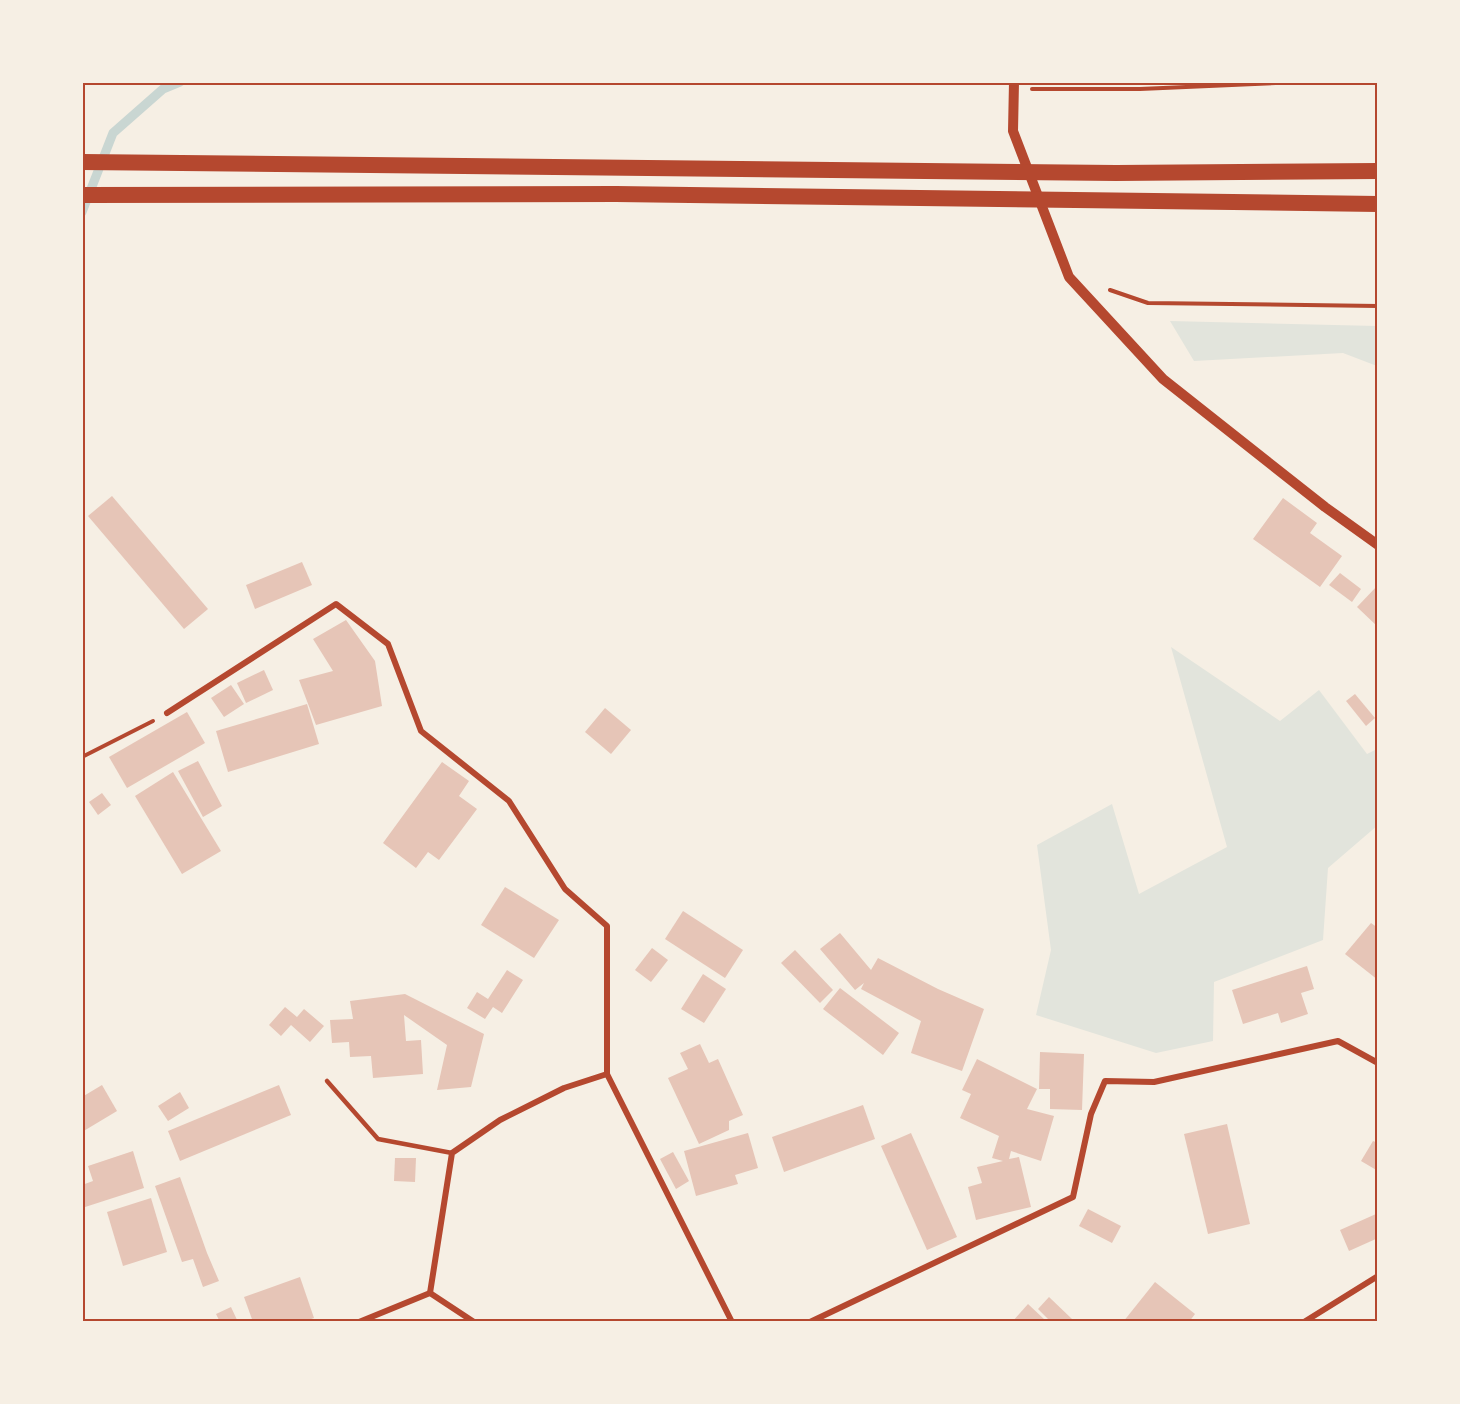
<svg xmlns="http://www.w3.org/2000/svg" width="1460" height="1404" viewBox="0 0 1460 1404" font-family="'Archivo Narrow',sans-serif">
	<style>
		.green { fill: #e2e4dc }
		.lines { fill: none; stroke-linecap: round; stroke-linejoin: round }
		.stream { stroke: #c9d6d2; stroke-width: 9 }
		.building { fill: #e6c5b7 }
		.path { stroke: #b5482f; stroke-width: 4 }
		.service { stroke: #b5482f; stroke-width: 4.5 }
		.minor { stroke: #b5482f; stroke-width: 6 }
		.tertiary { stroke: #b5482f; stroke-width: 10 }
		.trunk { stroke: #b5482f; stroke-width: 16 }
		.neatline { fill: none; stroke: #b5482f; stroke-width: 2 }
	</style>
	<rect width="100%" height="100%" fill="#f6efe4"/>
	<g class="green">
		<polygon points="1170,321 1377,326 1377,366 1343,353 1194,361"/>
		<polygon points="1171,647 1280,721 1319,690 1367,754 1377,749 1378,825 1328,868 1323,940 1214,982 1213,1041 1156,1053 1036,1015 1051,950 1037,845 1112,804 1139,894 1227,847"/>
	</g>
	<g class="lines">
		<polyline class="stream" points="82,212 113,133 163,89 180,82"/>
	</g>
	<g class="building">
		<polygon points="112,496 208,609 184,629 88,516"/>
		<polygon points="1283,498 1317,523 1310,533 1342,556 1320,587 1253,539"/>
		<polygon points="302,562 312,585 255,609 246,585"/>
		<polygon points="1340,573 1361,589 1352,602 1329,585"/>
		<polygon points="1378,585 1378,627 1357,607"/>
		<polygon points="346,620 375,661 382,706 316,725 299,680 333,671 313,639"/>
		<polygon points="264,670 273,690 246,703 237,683"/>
		<polygon points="231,685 244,704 224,717 211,698"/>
		<polygon points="1355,694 1375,718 1366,726 1346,701"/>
		<polygon points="307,704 319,744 228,772 216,731"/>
		<polygon points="605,708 631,730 611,754 585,732"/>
		<polygon points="187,712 205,743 127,788 109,757"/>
		<polygon points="198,761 222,806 203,817 178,771"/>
		<polygon points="442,762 469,781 459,796 477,809 439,860 428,852 416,868 383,843"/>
		<polygon points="173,772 221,851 182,874 135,796"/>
		<polygon points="102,793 111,805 98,815 89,802"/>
		<polygon points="505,887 559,920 534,958 481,925"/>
		<polygon points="683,911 743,950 725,978 665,939"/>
		<polygon points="1371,923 1378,928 1378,980 1345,954"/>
		<polygon points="840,933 871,970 878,958 938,989 984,1009 962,1071 911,1053 921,1021 861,989 864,983 855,990 820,949"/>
		<polygon points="652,948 668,960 651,982 635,970"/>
		<polygon points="795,950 833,990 820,1003 781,963"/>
		<polygon points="1307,966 1314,989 1301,993 1308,1014 1281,1023 1278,1013 1243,1024 1232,990"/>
		<polygon points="507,970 523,980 502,1013 493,1007 485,1019 467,1008 477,992 488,999"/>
		<polygon points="703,974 726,989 704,1023 681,1009"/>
		<polygon points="840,988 899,1033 883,1055 823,1009"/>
		<polygon points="405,994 484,1034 471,1087 437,1090 447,1045 404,1015 406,1041 421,1040 423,1074 373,1078 371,1056 350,1057 349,1042 332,1043 330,1020 353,1019 350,1001"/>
		<polygon points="285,1007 297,1017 304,1009 324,1026 310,1042 291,1025 281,1036 269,1025"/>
		<polygon points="700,1044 709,1063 718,1059 743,1115 729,1121 729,1130 699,1144 668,1078 688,1069 680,1053"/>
		<polygon points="1040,1052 1084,1054 1082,1110 1050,1109 1050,1089 1039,1089"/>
		<polygon points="977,1059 1037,1089 1027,1109 1054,1116 1041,1161 1011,1151 1009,1159 1019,1157 1031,1207 976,1220 968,1187 982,1183 977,1167 1003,1161 992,1158 999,1136 960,1118 971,1094 962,1090"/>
		<polygon points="102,1085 117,1111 82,1132 82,1097"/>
		<polygon points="279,1085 291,1115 180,1161 168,1131"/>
		<polygon points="180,1092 189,1108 168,1121 158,1106"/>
		<polygon points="863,1105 875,1139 784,1172 772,1137"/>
		<polygon points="1227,1124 1250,1224 1208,1234 1184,1134"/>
		<polygon points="748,1133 758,1168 735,1175 738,1184 696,1196 684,1151"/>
		<polygon points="911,1133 957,1237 927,1250 881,1146"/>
		<polygon points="1373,1141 1378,1143 1378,1171 1361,1161"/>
		<polygon points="133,1151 144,1188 82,1208 82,1185 93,1181 88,1166"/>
		<polygon points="673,1152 689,1181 676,1189 660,1159"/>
		<polygon points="395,1158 416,1158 415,1182 394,1181"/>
		<polygon points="180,1177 207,1253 219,1281 203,1287 193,1259 182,1262 155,1186"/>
		<polygon points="151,1198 167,1252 123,1266 107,1212"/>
		<polygon points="1088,1209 1121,1226 1112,1243 1079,1226"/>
		<polygon points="1376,1214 1378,1238 1349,1251 1340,1230"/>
		<polygon points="300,1277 314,1318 303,1322 253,1322 244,1297"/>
		<polygon points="1155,1282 1195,1314 1189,1322 1123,1322"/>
		<polygon points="1049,1297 1072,1319 1070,1322 1051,1322 1038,1309"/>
		<polygon points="1028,1304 1045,1320 1012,1322"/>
		<polygon points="231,1307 238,1322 220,1322 216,1314"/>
	</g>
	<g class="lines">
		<g class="path">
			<polyline points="82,84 85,82"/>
			<polyline points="1032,89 1140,89 1298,82"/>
			<polyline points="1110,290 1148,303 1378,306"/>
			<polyline points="82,757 153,721"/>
		</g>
		<polyline class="service" points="327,1081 378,1139 452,1153"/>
		<g class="minor">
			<polyline points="167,713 336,604 388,644 421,731 509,801 565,889 607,926 607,1074 732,1322"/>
			<polyline points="430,1293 452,1153 500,1120 564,1088 607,1074"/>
			<polyline points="359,1322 430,1293 474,1322"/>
			<polyline points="810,1322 1073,1197 1091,1114 1105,1081 1154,1082 1338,1041 1378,1063"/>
			<polyline points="1304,1322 1378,1276"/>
		</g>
		<polyline class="tertiary" points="1014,82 1013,131 1069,277 1163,379 1325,507 1378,545"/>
		<g class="trunk">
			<polyline points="82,162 1116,173 1378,171"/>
			<polyline points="82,195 616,194 1378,204"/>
		</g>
	</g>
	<rect width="1460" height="1404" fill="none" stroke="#f6efe4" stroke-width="168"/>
	<rect x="84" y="84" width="1292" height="1236" class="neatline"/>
</svg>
